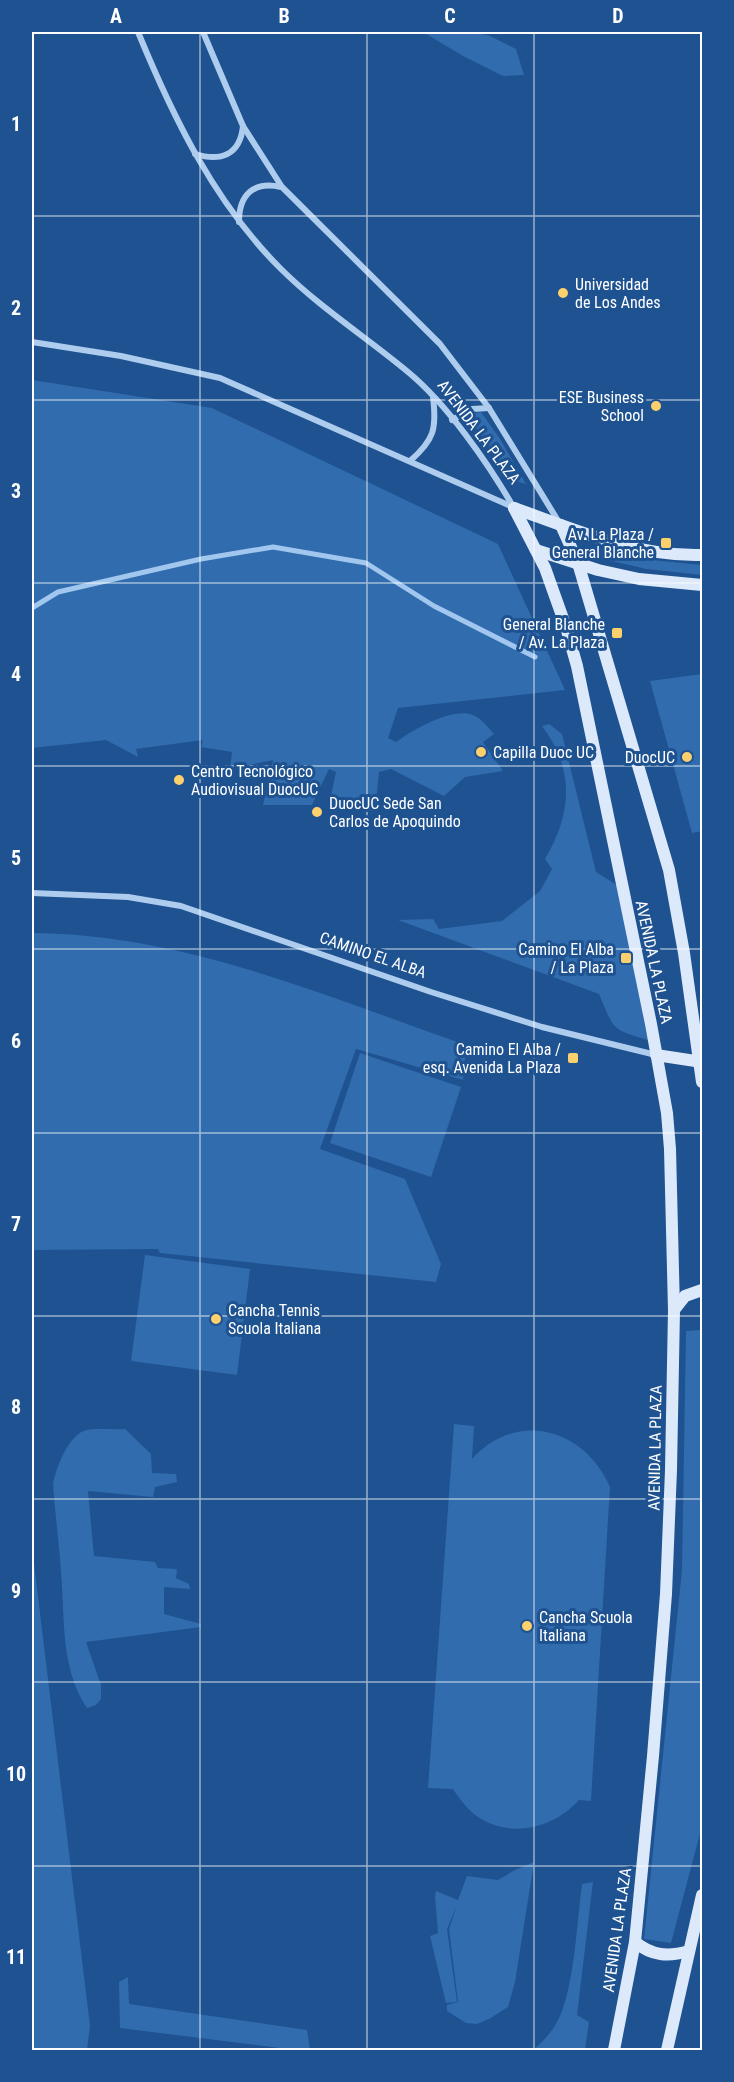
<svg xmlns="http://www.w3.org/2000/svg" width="734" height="2082" viewBox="0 0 734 2082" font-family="'Roboto Condensed',sans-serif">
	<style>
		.green { fill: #316cae }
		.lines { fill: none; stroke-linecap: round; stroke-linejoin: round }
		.stream { stroke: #a1c7ef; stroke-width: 5 }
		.minor { stroke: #aecced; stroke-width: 6 }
		.secondary { stroke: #dbe9fa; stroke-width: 12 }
		.grid { fill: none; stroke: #fff; stroke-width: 1.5; stroke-opacity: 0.55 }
		.poi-dot { fill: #fcd06d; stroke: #1e5290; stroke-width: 2 }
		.labels { text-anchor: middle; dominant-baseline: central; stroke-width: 6; stroke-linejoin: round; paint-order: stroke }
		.poi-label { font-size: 16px; fill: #fff; stroke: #1e5290; text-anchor: start }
		.street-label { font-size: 16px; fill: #fff; stroke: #1e5290 }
		.neatline { fill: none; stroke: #fff; stroke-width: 2 }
		.grid-label { font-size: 20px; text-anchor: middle; font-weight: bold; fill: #fff }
	</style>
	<rect width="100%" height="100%" fill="#1e5290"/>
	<g class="green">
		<polygon points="423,32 475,32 490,36 516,49 524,75 503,76 463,56"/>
		<path d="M32,380L212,408L498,544L565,690L398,708L388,738L396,742C413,730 452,707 473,715C481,718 489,728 494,734L483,742L503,771L465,777L444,796L391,769L379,772L375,812L330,800L336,772L329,769L312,805H263L273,760L230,769L232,752L201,747L203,740L136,749L138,757L106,740L32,748Z"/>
		<polygon points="481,412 500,439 526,484 511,480 466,414"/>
		<polygon points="593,546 642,559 702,565 702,575 646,569 599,558"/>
		<polygon points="702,674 702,831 692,833 650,681"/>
		<path d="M549,724L562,734L596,872L617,885L648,1040C610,1029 614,1029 599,994L398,920L433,919L439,929L502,921L540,891L552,869L545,859C572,813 575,770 542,726Z"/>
		<path d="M32,933C184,934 325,996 466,1045L463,1080L356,1049L320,1149L405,1179L441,1264L436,1282L160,1253L158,1249L32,1250Z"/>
		<polygon points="360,1053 461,1087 431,1177 330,1143"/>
		<polygon points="145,1255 250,1269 237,1375 131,1361"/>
		<polygon points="702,1330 702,1826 671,1943 644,1939 682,1570 686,1331"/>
		<path d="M454,1424L474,1426L472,1459C517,1409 585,1429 610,1487L591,1801L579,1800C554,1828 511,1839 478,1817C468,1810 460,1800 453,1789L428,1788Z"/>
		<path d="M125,1429L151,1454L152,1473L176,1474L177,1482L155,1487L153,1497L88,1491L94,1556L155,1562L158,1568L177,1569L176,1578L189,1584L190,1589L164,1587V1614L201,1624V1627L86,1642L101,1685V1699L96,1705L87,1708C60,1668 65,1618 61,1572C59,1542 55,1513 53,1484C56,1468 69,1433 87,1430C98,1428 114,1430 125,1429Z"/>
		<polygon points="32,1547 90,2026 87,2050 32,2050"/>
		<polygon points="534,1862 515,1982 508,2007 489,2019 477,2024 466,2023 447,2011 447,2005 458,2002 449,1929 457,1905 447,1929 457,2002 446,2003 430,1936 438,1933 435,1897 436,1891 458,1900 467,1876 498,1880 515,1870"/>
		<path d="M593,1882L577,2015L589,2022L585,2050H533C542,2043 551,2033 557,2022C574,1992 577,1921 582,1884Z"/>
		<polygon points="128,1977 129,2004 307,2030 310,2050 295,2050 120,2028 119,1982"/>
	</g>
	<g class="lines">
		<polyline class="stream" points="32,608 58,592 201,559 273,547 366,563 434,606 535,657"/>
		<g class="minor">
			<path d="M138,32C173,117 214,202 280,268C319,307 366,337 408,372C447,404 488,463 514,508"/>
			<polyline points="203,32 243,126 282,187 440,344 489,408 560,524"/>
			<path d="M195,154C221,162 240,155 243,126"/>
			<path d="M239,222C239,194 254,181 281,187"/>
			<polyline points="32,342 121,356 220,378 513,507"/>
			<polyline points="452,420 472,409 489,408"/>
			<path d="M410,461C434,440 437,429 433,397"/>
			<polyline points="32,893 128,897 181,906 431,992 542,1027 656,1055"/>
		</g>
		<g class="secondary">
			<polyline points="514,508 545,568 566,627 577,666 651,1024 667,1113 670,1149 674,1310 671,1470 666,1594 653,1756 635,1942 614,2050"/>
			<path d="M514,508C575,530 637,557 702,555"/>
			<polyline points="561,525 578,563 669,870 684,953 702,1082"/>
			<polyline points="536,550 598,570 639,579 702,585"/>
			<polyline points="656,1055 702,1062"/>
			<polyline points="674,1310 685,1296 702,1290"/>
			<path d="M635,1942C652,1956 668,1957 689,1951"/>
			<polyline points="667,2050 702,1895"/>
		</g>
	</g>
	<path class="grid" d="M200,32V2050M367,32V2050M534,32V2050M32,216H702M32,400H702M32,583H702M32,766H702M32,949H702M32,1133H702M32,1316H702M32,1499H702M32,1682H702M32,1866H702"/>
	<g class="poi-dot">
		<circle cx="563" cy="293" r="6"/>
		<circle cx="656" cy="406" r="6"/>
		<rect x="660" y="537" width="12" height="12" rx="3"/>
		<rect x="611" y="627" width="12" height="12" rx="3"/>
		<circle cx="481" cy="752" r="6"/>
		<circle cx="687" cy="757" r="6"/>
		<circle cx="179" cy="780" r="6"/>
		<circle cx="317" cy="812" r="6"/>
		<rect x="620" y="952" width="12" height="12" rx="3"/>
		<rect x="567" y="1052" width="12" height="12" rx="3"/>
		<circle cx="216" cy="1319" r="6"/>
		<circle cx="527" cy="1626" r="6"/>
	</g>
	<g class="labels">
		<g class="poi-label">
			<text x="575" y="284">Universidad<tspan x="575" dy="18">de Los Andes</tspan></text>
			<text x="644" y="397" text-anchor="end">ESE Business<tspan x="644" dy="18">School</tspan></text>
			<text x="654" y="534" text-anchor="end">Av. La Plaza /<tspan x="654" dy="18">General Blanche</tspan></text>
			<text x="605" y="624" text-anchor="end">General Blanche<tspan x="605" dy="18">/ Av. La Plaza</tspan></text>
			<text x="493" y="752">Capilla Duoc UC</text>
			<text x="675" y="757" text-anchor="end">DuocUC</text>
			<text x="191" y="771">Centro Tecnológico<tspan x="191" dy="18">Audiovisual DuocUC</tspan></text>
			<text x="329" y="803">DuocUC Sede San<tspan x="329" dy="18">Carlos de Apoquindo</tspan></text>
			<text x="614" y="949" text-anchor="end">Camino El Alba<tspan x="614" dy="18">/ La Plaza</tspan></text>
			<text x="561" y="1049" text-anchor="end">Camino El Alba /<tspan x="561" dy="18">esq. Avenida La Plaza</tspan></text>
			<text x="228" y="1310">Cancha Tennis<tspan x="228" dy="18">Scuola Italiana</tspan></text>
			<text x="539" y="1617">Cancha Scuola<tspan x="539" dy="18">Italiana</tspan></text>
		</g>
		<g class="street-label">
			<text transform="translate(479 432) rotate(53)">AVENIDA LA PLAZA</text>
			<text transform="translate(373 955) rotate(19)">CAMINO EL ALBA</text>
			<text transform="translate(654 962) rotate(78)">AVENIDA LA PLAZA</text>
			<text transform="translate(655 1448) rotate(-89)">AVENIDA LA PLAZA</text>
			<text transform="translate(617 1930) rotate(-82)">AVENIDA LA PLAZA</text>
		</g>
	</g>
	<rect width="734" height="2082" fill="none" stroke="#1e5290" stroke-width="66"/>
	<rect x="33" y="33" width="668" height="2016" class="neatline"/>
	<g class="grid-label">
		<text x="116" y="23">A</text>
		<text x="284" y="23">B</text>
		<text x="450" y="23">C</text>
		<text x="618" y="23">D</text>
		<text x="16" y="131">1</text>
		<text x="16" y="315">2</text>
		<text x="16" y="498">3</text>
		<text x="16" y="681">4</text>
		<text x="16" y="865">5</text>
		<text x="16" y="1048">6</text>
		<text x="16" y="1231">7</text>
		<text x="16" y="1414">8</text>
		<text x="16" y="1598">9</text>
		<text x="16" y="1781">10</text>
		<text x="16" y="1964">11</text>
	</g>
</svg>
